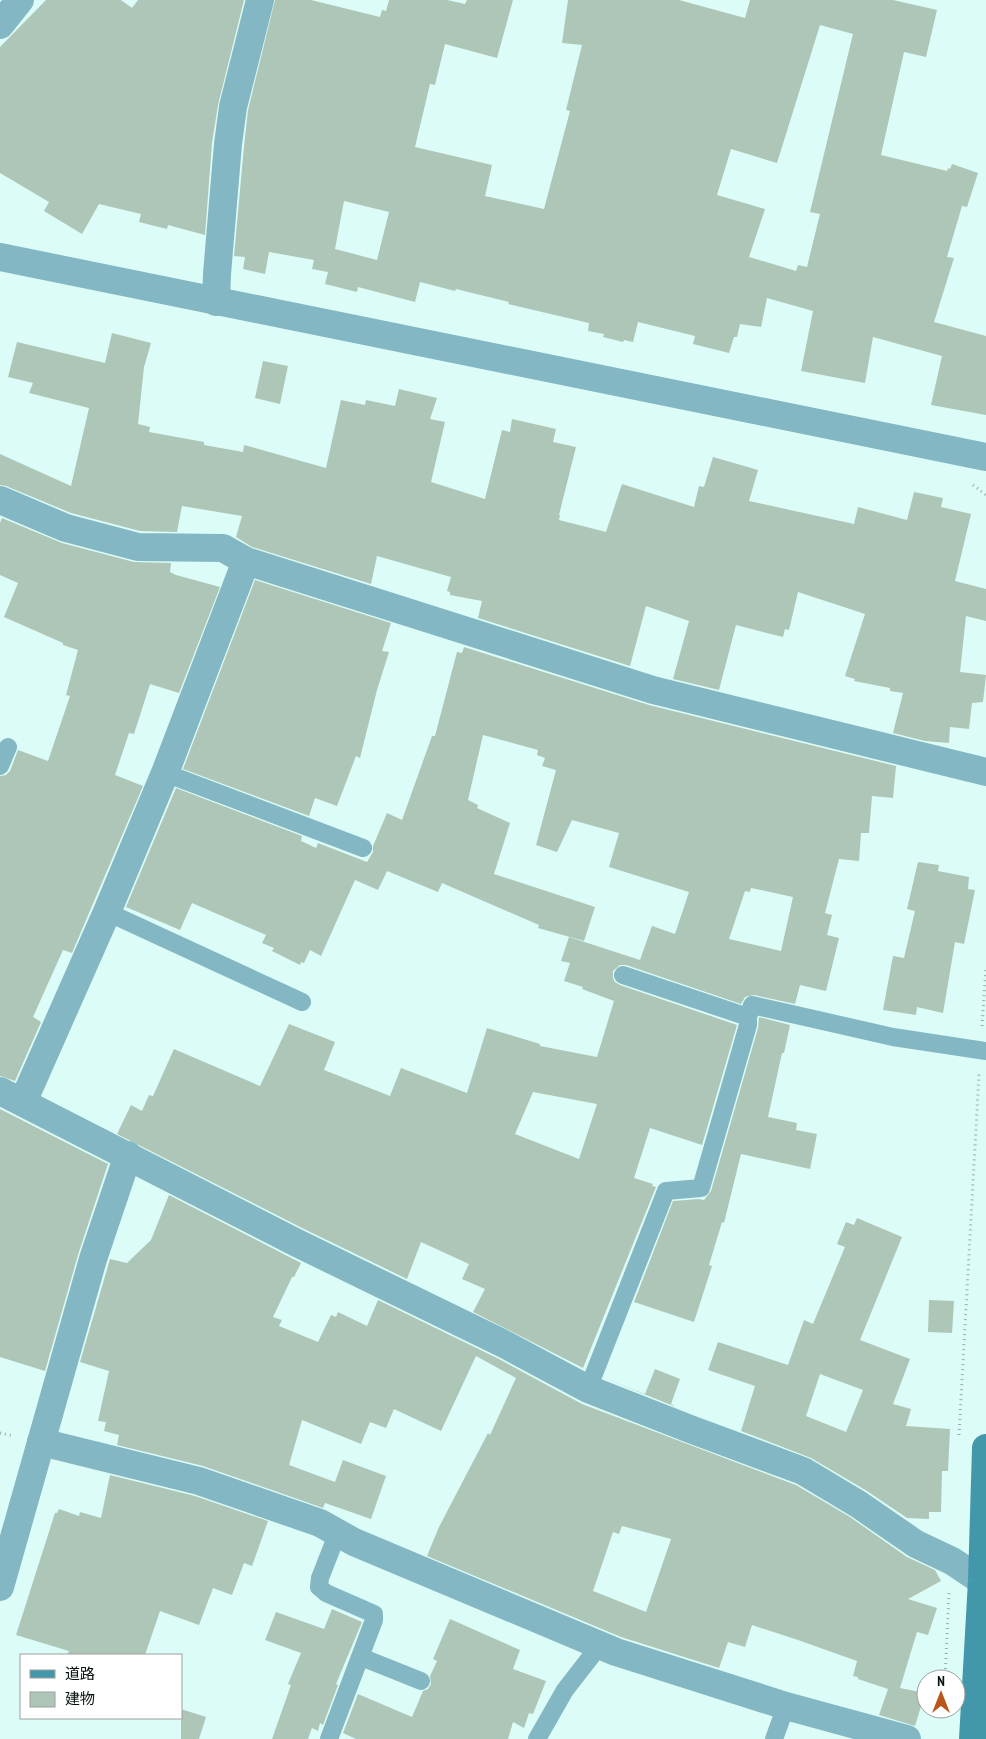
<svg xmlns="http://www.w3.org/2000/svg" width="986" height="1739" viewBox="0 0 986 1739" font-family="'PT Sans Narrow','Noto Sans JP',sans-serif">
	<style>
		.building { fill: #aec6b7; fill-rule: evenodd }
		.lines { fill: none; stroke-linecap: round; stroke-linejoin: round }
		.path { stroke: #95aeab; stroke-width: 3; stroke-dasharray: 1 4; stroke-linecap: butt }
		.service { stroke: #83b7c3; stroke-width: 18 }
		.minor { stroke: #83b7c3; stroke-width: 28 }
		.tertiary { stroke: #83b7c3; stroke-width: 28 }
		.secondary { stroke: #4298aa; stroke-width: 28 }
	</style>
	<rect width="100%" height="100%" fill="#dcfcf7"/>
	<g class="building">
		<polygon points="46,0 121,0 132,8 138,0 244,0 218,105 212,143 205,235 168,225 167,229 139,222 141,214 99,204 82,234 44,211 49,202 0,173 0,47"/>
		<path d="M275,0H311L380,17L382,10L386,11L389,0H447L465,4L467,0H513L497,58L445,44L435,85L430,84L415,147L492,165L485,196L544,209L570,111L566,110L582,45L562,43L568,0H679L745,18L750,0H893L937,10L926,57L904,52L881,155L947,171L948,168L950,169L952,164L978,173L967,207L962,206L947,257L954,258L934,322L986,336V415L931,405L942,356L873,337L865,383L801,371L813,311L767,298L761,327L740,324L737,337H734L729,353L693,344L695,336L638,322L633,342L624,340L623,342L603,337L604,334L588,331L589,323L508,304L509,302L456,289L455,291L420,282L415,302L358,287L357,292L325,284L328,272L312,269L314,260L269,252L265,274L243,269L245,257L234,256L244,146L248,110ZM820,25L853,34L810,212L820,214L807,267L798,265L796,271L749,257L765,209L717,195L731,149L777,163ZM344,201L389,212L377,260L335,249Z"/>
		<polygon points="112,333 151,343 144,367 138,424 150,427 149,432 204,442 204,445 243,452 244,445 326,468 341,400 365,405 366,400 395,406 399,389 437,398 430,419 445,422 431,482 485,499 502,430 510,432 512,419 556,429 553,442 576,447 559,515 560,515 559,520 606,532 622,484 694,507 699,486 704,487 713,457 758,470 749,501 854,524 858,507 907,520 914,492 943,498 941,507 971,514 955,581 986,589 986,621 966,616 960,672 986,675 983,702 972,703 969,729 950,727 949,743 925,741 893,733 903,693 890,691 890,688 854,681 855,679 845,676 865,614 798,592 789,630 785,629 783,637 736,625 719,690 673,679 689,621 646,606 630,666 478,618 482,601 450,595 450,592 447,591 451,577 377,556 371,584 252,547 236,537 242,516 182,506 177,532 140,531 71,513 6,486 0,485 0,454 71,486 89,408 29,393 33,383 8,377 17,342 105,363"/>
		<polygon points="263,361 288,366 280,404 255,398"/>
		<polygon points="2,518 62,543 134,562 171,563 170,572 176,575 220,587 179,693 150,684 134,734 129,733 115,775 143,786 72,953 63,950 33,1017 41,1022 15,1081 0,1076 0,776 6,775 10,771 18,750 48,761 70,696 66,695 78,650 63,645 63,643 4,617 18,583 0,575 0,523"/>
		<polygon points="255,580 391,623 382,651 389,652 377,690 360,758 356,756 337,806 315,798 309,816 183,769"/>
		<path d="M464,647L649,705L896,766L893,798L872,796L869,833H861L859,861L839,859L825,913L832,915L827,935L839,938L826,991L800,985L795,1004L754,995L745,997L741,1004L626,965H620L613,971V978L615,982L620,985L737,1025L702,1145L650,1128L634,1178L653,1184L652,1186L656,1187L583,1368L473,1312L485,1289L462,1279L469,1264L421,1242L407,1279L304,1229L117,1134L131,1105L142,1111L149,1095L153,1096L174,1049L260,1086L289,1024L335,1042L324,1070L390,1096L401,1068L467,1093L487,1028L540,1044V1046L597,1057L614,1001L582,989L583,987L564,981L570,963L561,961L569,937L640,960L652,926L675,934L689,892L609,867L619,833L572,820L557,852L536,845L556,770L542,766L545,758L537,755L538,750L483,735L468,800L478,805L477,808L510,823L494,874L595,907L584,941L538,928L539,925L442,883L438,892L387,871L378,890L355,880L321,956L310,950L304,963L301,962L300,965L272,951L274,948L262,943L266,935L192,903L180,930L126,907L176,788L302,836L301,841L316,848L318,843L367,862L373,852V846L387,813L402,820L432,736H435L457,652L462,653ZM751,888L793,897L781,951L729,939L745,891L750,892ZM533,1092L597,1104L579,1159L515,1134Z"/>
		<polygon points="918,862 939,865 938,871 969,877 968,889 975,890 964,944 955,942 943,1013 917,1007 916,1015 883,1010 893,956 904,958 915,911 907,909"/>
		<polygon points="759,1017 790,1025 784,1053 782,1053 768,1117 797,1123 796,1130 817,1134 810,1169 741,1154 724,1223 722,1222 709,1265 712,1266 694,1322 634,1302 673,1201 699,1199 704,1200 711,1191 758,1028"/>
		<polygon points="0,1109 108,1164 78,1255 45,1371 0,1357"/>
		<path d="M169,1195L301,1263L294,1277H292L273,1317L282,1320L279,1326L318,1342L331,1315L336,1317L338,1312L367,1326L378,1300L499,1359L582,1404L796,1485L850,1517L907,1557L935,1570L941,1581L908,1599L937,1608L928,1635L917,1632L900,1688L925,1693L915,1726L879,1715L888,1689L858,1679V1677L853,1676L857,1661L798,1640L752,1625L745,1647L728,1642L719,1668L621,1637L427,1556L439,1527L488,1433L490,1435L516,1378L476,1356L441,1431L394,1409L386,1428L370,1422L361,1444L302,1420L289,1465L335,1482L343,1460L386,1476L371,1519L325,1503L323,1508L203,1466L117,1445L119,1435L104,1431L106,1422L98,1421L109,1371L80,1362L110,1259L127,1263L151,1240ZM622,1526L671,1539L646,1612L593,1591L613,1532L619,1534Z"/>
		<path d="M857,1218L902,1237L860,1340L910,1359L893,1404L911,1409L906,1426L950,1429L948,1471H942L941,1512H929V1519L907,1518L867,1491L811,1458L741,1431L755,1386L708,1370L718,1342L788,1365L804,1320L813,1324L845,1247L837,1244L846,1222L854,1225ZM820,1374L863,1390L846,1432L806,1416Z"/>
		<polygon points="929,1300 954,1301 952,1333 928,1332"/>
		<polygon points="655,1369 680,1379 671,1404 676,1407 604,1378 645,1394"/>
		<polygon points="110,1475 195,1496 268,1521 252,1566 244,1563 232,1595 213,1588 199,1625 160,1611 145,1655 67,1655 69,1651 16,1635 55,1513 57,1513 59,1509 79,1516 80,1512 101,1518"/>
		<polygon points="332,1609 362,1622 336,1684 338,1685 323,1725 320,1723 318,1731 312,1728 308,1739 272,1739 291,1685 288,1684 301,1653 265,1640 276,1612 324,1629"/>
		<polygon points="450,1619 520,1650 513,1669 546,1681 533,1714 529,1713 524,1728 513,1722 508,1739 356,1739 343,1733 358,1694 412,1717 423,1691 428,1689 431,1684 430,1676 437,1661 433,1659"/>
		<polygon points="181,1709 206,1717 199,1739 181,1739"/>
	</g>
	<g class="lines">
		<g class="path">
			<polyline points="973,485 986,495"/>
			<polyline points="982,1026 986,968"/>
			<polyline points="0,1433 14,1436"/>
			<polyline points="959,1435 979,1074"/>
			<polyline points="945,1679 949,1592"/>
		</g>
		<g class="service">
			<polyline points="0,766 8,747"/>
			<polyline points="165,773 363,848"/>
			<polyline points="107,912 302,1002"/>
			<polyline points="623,975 748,1017"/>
			<polyline points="588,1389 666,1191 701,1188 748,1025 748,1017 752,1005 893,1037 986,1051"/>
			<polyline points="361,1657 421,1681"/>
			<polyline points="329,1739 374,1620 374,1614 326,1593 319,1587 320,1578 338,1532"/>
			<polyline points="537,1739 565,1690 600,1645"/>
			<polyline points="774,1739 786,1706"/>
		</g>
		<g class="minor">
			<polyline points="0,25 20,0"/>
			<polyline points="216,302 217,274 228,144 233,107 260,0"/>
			<polyline points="0,500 66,528 138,547 223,548 246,561 653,690 986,772"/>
			<polyline points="0,1091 297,1243 506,1345 588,1389 690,1429 803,1471 858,1504 916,1544 952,1561 982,1581"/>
			<polyline points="23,1102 107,912 165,773 246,561"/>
			<polyline points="41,1442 199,1481 320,1523 354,1542 616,1652 786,1706 907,1739"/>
			<polyline points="0,1587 93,1259 128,1155"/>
		</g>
		<polyline class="tertiary" points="0,257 986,457"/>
		<polyline class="secondary" points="973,1739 982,1581 986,1448"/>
	</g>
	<rect x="20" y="1654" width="162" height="65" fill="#ffffff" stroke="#9ca0a0"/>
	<rect x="30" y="1670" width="25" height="8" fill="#4298aa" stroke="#9ca0a0"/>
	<text x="65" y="1679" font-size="15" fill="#071211">道路</text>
	<rect x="30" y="1692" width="25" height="15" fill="#aec6b7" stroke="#9ca0a0"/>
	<text x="65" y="1704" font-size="15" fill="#071211">建物</text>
	<g transform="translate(941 1694)"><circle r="24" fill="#ffffff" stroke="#9ca0a0"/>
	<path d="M0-4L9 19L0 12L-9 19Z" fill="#b8561c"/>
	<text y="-8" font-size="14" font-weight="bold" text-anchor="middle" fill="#071211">N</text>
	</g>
</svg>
